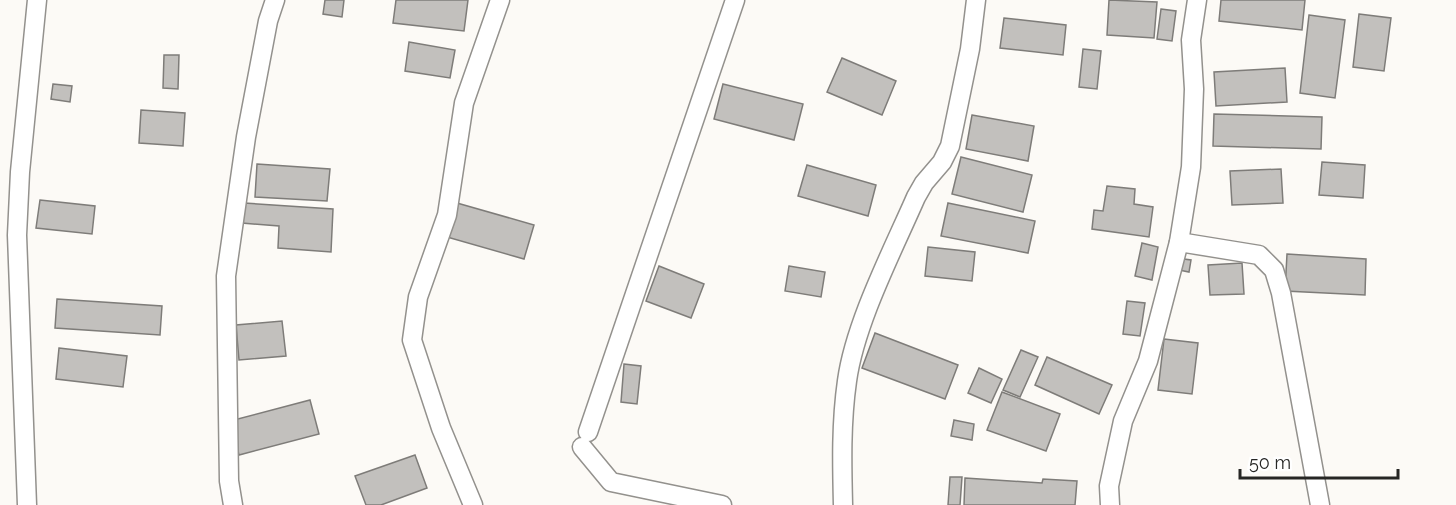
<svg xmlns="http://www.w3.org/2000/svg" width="1456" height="505" viewBox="0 0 1456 505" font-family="Raleway,sans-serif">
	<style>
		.building { fill: #c2c0bd; stroke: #7e7c79; stroke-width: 1.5 }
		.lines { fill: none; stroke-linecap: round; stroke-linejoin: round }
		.minor-casing { stroke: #93918d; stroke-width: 21 }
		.minor { stroke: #fff; stroke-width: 18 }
	</style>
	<rect width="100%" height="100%" fill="#fcfaf6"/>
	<g class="building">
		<polygon points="325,0 344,0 342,17 323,14"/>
		<polygon points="396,0 468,0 464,31 393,23"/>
		<polygon points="1109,0 1157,2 1154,38 1107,35"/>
		<polygon points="1221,0 1305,0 1302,30 1219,21"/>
		<polygon points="1161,9 1176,11 1172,41 1157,39"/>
		<polygon points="1359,14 1391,18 1384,71 1353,67"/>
		<polygon points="1309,15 1345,20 1335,98 1300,93"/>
		<polygon points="1004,18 1066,25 1063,55 1000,48"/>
		<polygon points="409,42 455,50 450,78 405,71"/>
		<polygon points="1083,49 1101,51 1097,89 1079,87"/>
		<polygon points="164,55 179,55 178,89 163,88"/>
		<polygon points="842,58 896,81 882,115 827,92"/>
		<polygon points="1285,68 1287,102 1216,106 1214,72"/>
		<polygon points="53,84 72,86 70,102 51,99"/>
		<polygon points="723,84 803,104 794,140 714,119"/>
		<polygon points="141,110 185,113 183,146 139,143"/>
		<polygon points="1214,114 1322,117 1321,149 1213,146"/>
		<polygon points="972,115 1034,126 1028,161 966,149"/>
		<polygon points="961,157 1032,175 1023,212 952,194"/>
		<polygon points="1322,162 1365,165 1363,198 1319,195"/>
		<polygon points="257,164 330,169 327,201 255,197"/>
		<polygon points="807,165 876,185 868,216 798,196"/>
		<polygon points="1281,169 1283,203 1232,205 1230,171"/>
		<polygon points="1107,186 1135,189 1134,204 1153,207 1149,237 1092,229 1094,210 1103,211"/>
		<polygon points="40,200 95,206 92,234 36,228"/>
		<polygon points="244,203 333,209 331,252 278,248 279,226 242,223"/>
		<polygon points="457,203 534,225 524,259 447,237"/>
		<polygon points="948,203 1035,221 1028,253 941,236"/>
		<polygon points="1142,243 1158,247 1152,280 1135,276"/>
		<polygon points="928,247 975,252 972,281 925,276"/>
		<polygon points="1287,254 1366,259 1365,295 1285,291"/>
		<polygon points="1176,258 1191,260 1189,272 1174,269"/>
		<polygon points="1242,263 1244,294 1210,295 1208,265"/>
		<polygon points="659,266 704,284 691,318 646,301"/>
		<polygon points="789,266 825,272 821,297 785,291"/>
		<polygon points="57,299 162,306 160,335 55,328"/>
		<polygon points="1127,301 1145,303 1140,336 1123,334"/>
		<polygon points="282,321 286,356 239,360 236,325"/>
		<polygon points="875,333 958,365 945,399 862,368"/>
		<polygon points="1164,339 1198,343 1192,394 1158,390"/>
		<polygon points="59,348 127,356 123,387 56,379"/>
		<polygon points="1021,350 1038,357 1020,397 1003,390"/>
		<polygon points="1047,357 1112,385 1099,414 1035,385"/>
		<polygon points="624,364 641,366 637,404 621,402"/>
		<polygon points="979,368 1002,379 991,403 968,393"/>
		<polygon points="1002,392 1060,414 1046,451 987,430"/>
		<polygon points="310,400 319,434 239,455 230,421"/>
		<polygon points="954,420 974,424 972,440 951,436"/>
		<polygon points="415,455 427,488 381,505 366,505 355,476"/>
		<polygon points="950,477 962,477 960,505 948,505"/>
		<polygon points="965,478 1042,483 1043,479 1077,481 1075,505 964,505"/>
	</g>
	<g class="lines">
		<g class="minor-casing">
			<g id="minor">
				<polyline points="1179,242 1259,255 1274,270 1281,293 1320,505"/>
				<polyline points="588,432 735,0"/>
				<polyline points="582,447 611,482 722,505"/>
				<polyline points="27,505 17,235 20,172 37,0"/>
				<polyline points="233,505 229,481 226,276 246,137 268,21 275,0"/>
				<polyline points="473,505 441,428 412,340 418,297 447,215 464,103 500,0"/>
				<path d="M843,505C842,464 841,423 847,381C855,323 892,252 916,197L924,183L942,162L950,146L970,49L976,0"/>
				<polyline points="1110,505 1109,486 1123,421 1148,361 1179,242 1191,167 1194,89 1191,40 1197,0"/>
			</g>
		</g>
		<use href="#minor" class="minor"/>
	</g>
	<path d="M1240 469v9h158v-9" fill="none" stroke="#262624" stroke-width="3"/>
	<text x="1249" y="469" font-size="18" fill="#262624" stroke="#ffffff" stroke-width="4.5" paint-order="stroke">50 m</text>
</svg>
